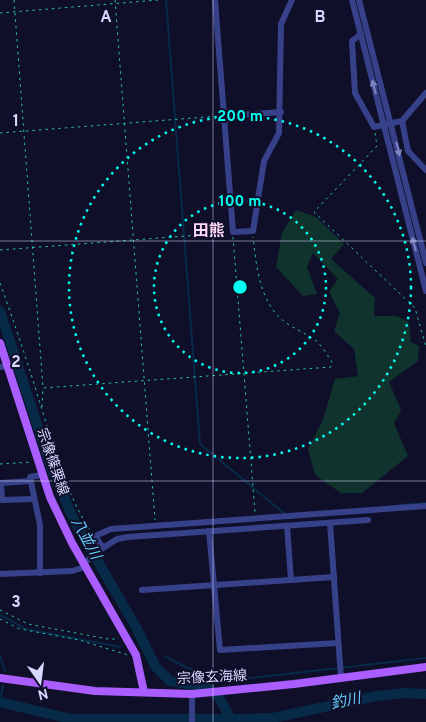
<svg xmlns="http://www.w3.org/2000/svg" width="426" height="722" viewBox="0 0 426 722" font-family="Overpass,'Noto Sans JP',sans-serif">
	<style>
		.green { fill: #11332d }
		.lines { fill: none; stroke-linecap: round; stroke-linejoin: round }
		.stream { stroke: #082a49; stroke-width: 2 }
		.river { stroke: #082a49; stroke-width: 10 }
		.path { stroke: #29c0a0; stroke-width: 1; stroke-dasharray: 2.5 4; stroke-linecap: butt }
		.minor { stroke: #37418a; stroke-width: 6 }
		.major { stroke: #aa5eff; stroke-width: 8 }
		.oneway { fill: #7f85bf }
		.grid { fill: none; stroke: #d7d8ff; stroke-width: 1; stroke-opacity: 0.55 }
		.ring { fill: none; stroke: #03fff2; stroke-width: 2.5; stroke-dasharray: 2.5 5 }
		.labels { text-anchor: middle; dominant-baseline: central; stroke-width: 4; stroke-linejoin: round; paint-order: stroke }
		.street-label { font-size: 14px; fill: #d7d8ff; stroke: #0f0f29 }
		.water-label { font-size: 15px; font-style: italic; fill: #65cfff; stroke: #0f0f29 }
		.quarter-label { font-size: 16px; font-weight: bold; fill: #ffd9f7; stroke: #0f0f29 }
		.grid-label { font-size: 16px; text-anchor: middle; font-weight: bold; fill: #d7d8ff; stroke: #0f0f29; stroke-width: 4; stroke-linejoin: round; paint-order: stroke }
		.centre { fill: #03fff2; stroke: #0f0f29; stroke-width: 2.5 }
		.ring-label { font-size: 15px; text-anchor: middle; font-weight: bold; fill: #03fff2; stroke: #0f0f29; stroke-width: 4; stroke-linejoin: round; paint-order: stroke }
	</style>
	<rect width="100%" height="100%" fill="#0f0f29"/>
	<polygon class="green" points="296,210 316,217 344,244 331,259 375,298 374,316 397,316 409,322 411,342 419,346 418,361 389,382 401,410 394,423 408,456 362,493 341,493 315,475 308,449 323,420 335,379 358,376 354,349 334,331 340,313 329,292 338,279 313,253 307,267 317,294 303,296 276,267 282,233"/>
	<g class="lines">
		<g class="stream">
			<polyline points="166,0 200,444 285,514"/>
			<polyline points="399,505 426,503"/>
			<polyline points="0,615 26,629 120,647"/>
			<polyline points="0,656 5,671"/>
			<polyline points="165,656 187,668 234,680 426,658"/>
			<polyline points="0,700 3,686"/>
		</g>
		<g class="river">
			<polyline points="0,311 52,470 74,520 137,629 155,666 170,681 206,687 218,696 231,719"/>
			<polyline points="0,702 71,719 231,719 273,718 376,696 405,693 426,694"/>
		</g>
		<g class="path">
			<path d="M14,0L43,388L331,367L332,362C327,355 322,345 315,340C304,332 289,327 279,317C259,297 256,263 253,237"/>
			<polyline points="115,0 155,520"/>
			<polyline points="0,13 158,0"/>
			<polyline points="0,133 219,116"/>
			<polyline points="375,133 377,146 314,212 415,308 426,347"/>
			<polyline points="233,237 255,512"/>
			<polyline points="0,250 226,233"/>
			<path d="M0,283C14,322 27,360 39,400C53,444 65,492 91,532"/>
			<polyline points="42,407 43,389"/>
			<polyline points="0,464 32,462"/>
			<polyline points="0,610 28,624 108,639 119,639"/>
			<polyline points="0,619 20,629 79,640 128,655"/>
		</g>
		<g class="minor">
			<polyline points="215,0 233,232 253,231 264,161 279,133 281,24 292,0"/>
			<polyline points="352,0 426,291"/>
			<polyline points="359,0 426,263"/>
			<polyline points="361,34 352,41 355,93 374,127 402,121 426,93"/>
			<polyline points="224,116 281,112"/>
			<polyline points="402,121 408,151 426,170"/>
			<polyline points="0,367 8,366"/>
			<polyline points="0,483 30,481"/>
			<polyline points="1,483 2,500 34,499"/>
			<polyline points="330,523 341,678"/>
			<polyline points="287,526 291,580"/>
			<polyline points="209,531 220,650 338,643"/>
			<polyline points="103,548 117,539 128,537 368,520"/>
			<polyline points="83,564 103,548 95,536 111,529 426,506"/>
			<polyline points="40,573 40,525 30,477 42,475"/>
			<polyline points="0,574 72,571 85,567"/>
			<polyline points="142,590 334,577"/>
			<polyline points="192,722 192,694"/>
		</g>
		<g class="major">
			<polyline points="0,343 50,497 72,543 136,655 144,692"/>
			<polyline points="0,678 95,691 192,694 294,684 426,667"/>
		</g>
	</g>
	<defs><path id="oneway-solid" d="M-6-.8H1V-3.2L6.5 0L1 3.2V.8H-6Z" transform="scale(1.25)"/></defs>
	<g class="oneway">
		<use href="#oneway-solid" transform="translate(374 87) rotate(-104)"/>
		<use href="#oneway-solid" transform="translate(398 149) rotate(76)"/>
		<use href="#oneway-solid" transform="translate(414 244) rotate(-105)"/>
	</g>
	<path class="grid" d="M213,0V722M0,241H426M0,481H426"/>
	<g class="ring">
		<circle cx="240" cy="287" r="86"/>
		<circle cx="240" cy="287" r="171"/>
	</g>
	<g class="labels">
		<g class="street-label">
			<text transform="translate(52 462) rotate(71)">宗像篠栗線</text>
			<text transform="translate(212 678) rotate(-3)">宗像玄海線</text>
		</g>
		<g class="water-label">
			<text transform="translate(85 539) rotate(62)">八並川</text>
			<text transform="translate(346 702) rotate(-12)">釣川</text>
		</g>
		<g class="quarter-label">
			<text x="209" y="232">田熊</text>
		</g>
	</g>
	<g class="grid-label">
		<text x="106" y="22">A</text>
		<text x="320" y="22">B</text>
		<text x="16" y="126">1</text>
		<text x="16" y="367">2</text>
		<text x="16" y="607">3</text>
	</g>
	<circle cx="240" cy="287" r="8" class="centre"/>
	<g class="ring-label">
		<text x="240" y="121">200 m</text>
		<text x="240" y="206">100 m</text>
	</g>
	<g transform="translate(40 682) rotate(166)" stroke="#0f0f29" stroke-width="4" paint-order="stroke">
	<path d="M0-4L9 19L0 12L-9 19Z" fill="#d7d8ff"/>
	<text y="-8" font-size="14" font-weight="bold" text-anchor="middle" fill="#d7d8ff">N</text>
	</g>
</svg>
